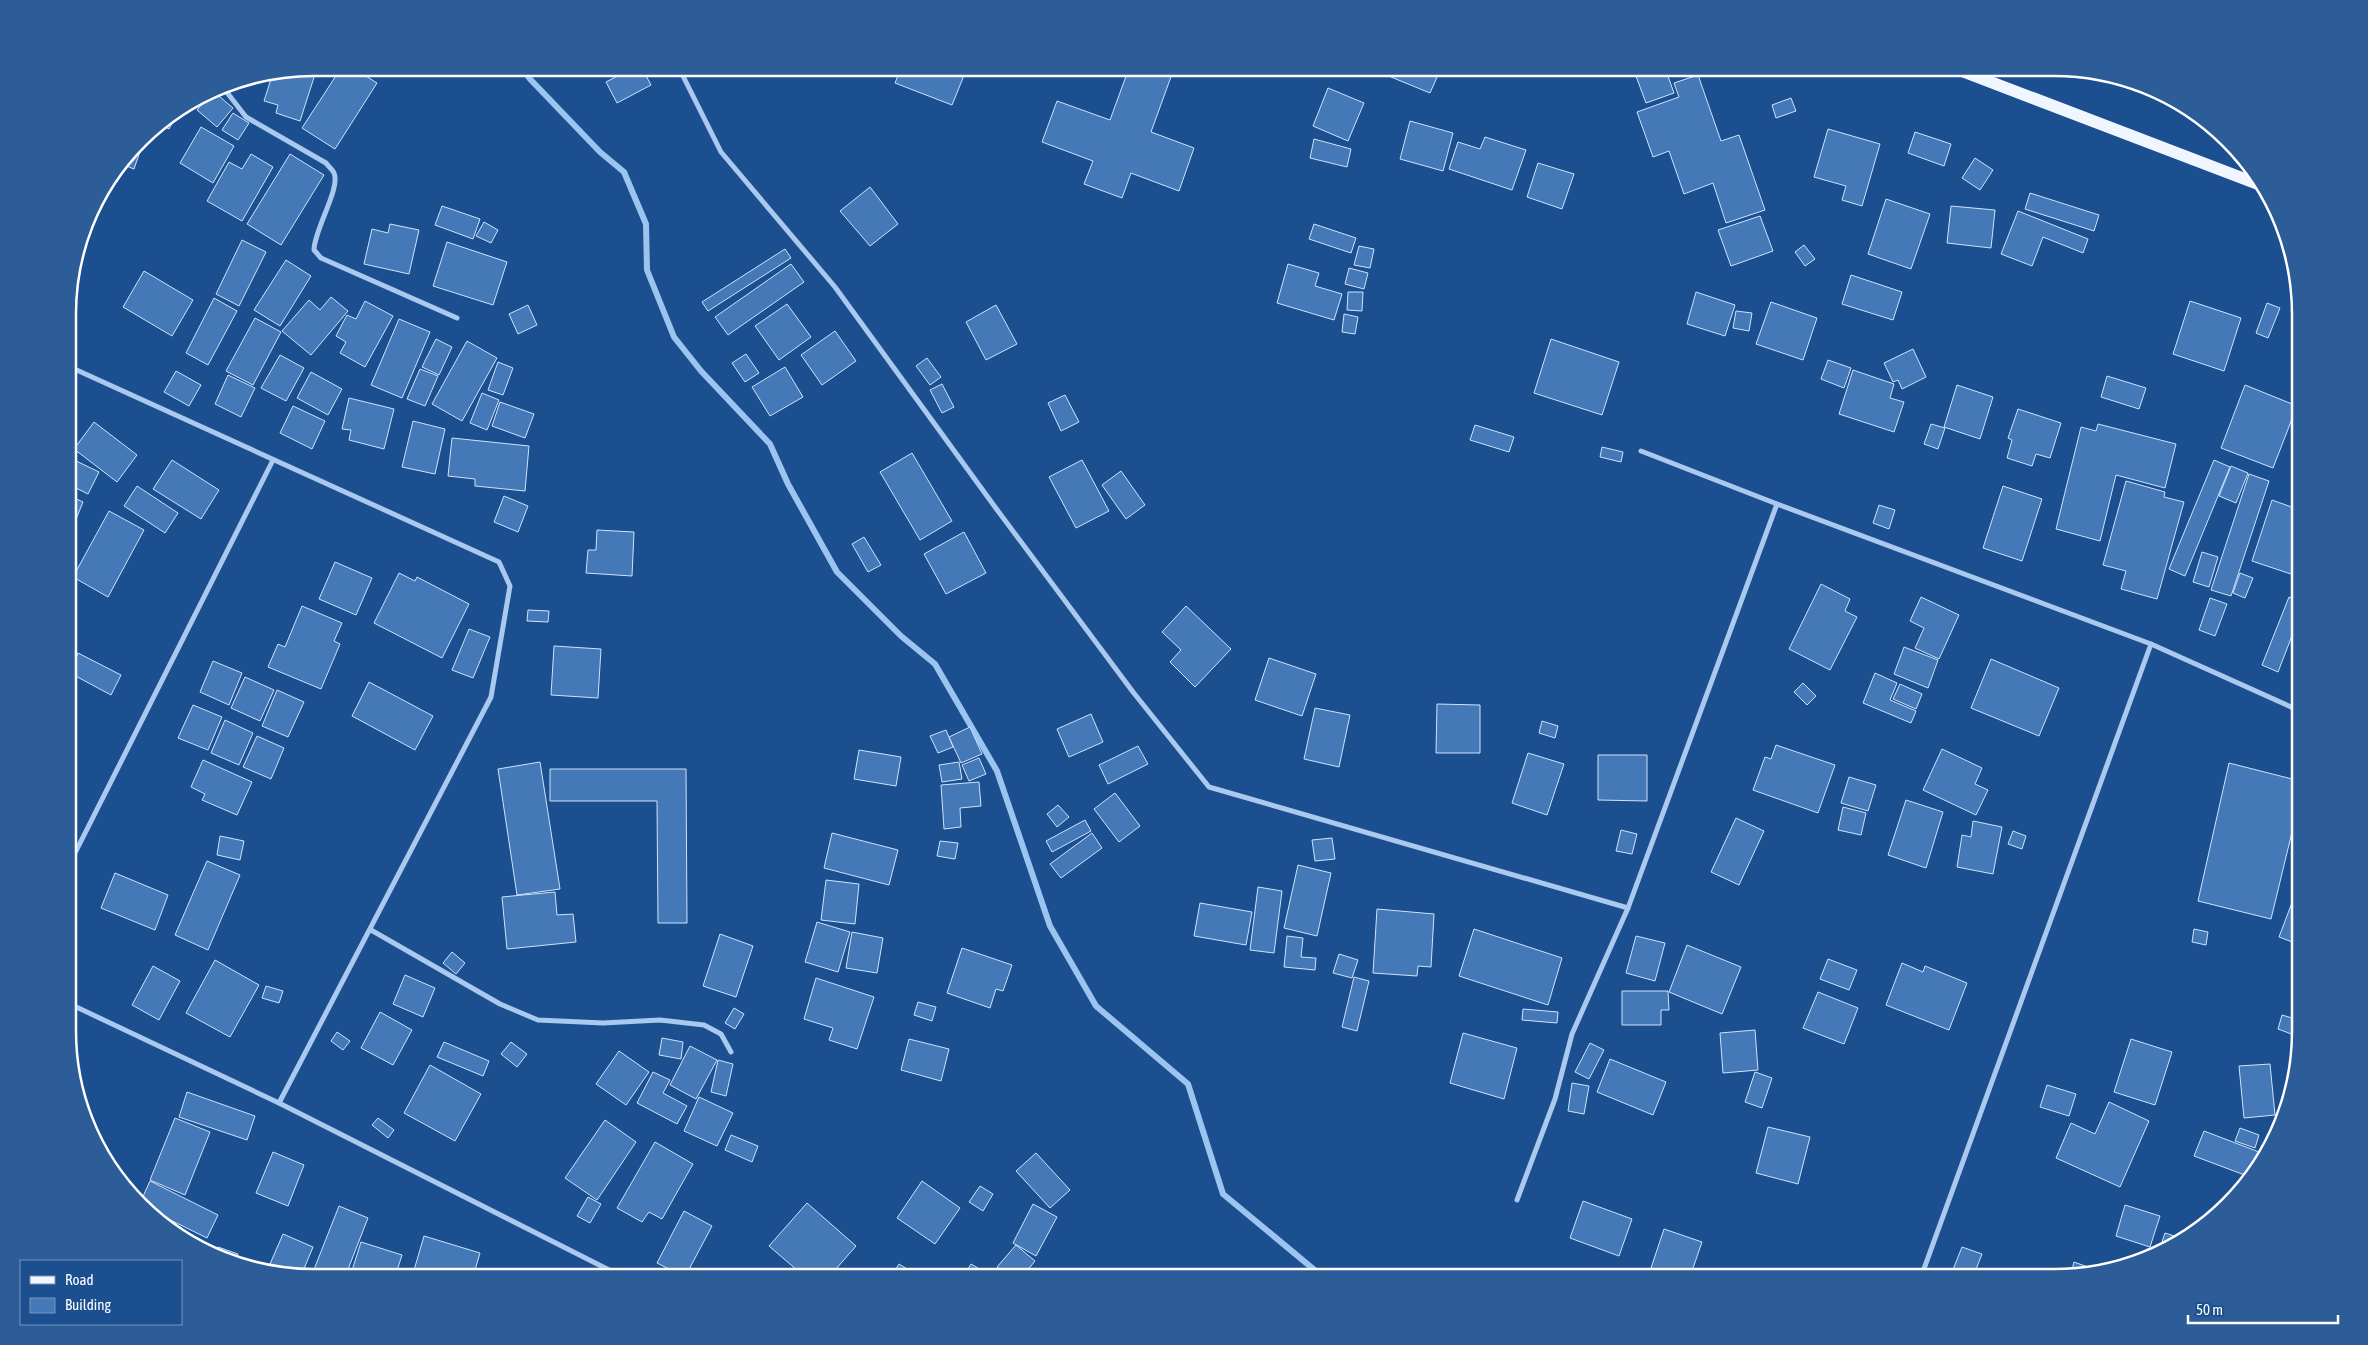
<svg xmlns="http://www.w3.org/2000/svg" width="2368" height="1345" viewBox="0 0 2368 1345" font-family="'Asap Condensed',sans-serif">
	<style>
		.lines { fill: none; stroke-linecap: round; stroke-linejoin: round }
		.stream { stroke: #9cc4f0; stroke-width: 6 }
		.building { fill: #4478b7; stroke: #cfe3fa }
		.minor { stroke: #a9c9ee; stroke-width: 5 }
		.primary { stroke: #f0f6ff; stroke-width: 12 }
		.rim { fill: none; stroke: #fff; stroke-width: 2.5 }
	</style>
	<rect width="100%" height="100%" fill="#1b4f8f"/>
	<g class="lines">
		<polyline class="stream" points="522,68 530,79 600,152 624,172 646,224 647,270 674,337 701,371 770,444 788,484 837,572 901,636 935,664 997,771 1050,926 1096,1006 1188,1084 1223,1194 1323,1277"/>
	</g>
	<g class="building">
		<polygon points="317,68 300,121 276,113 278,105 264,101 272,76"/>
		<polygon points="341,68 353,68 377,83 335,149 302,128"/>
		<polygon points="633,68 642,68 651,85 617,103 606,82"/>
		<polygon points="901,68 967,68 952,105 895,83"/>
		<polygon points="1129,68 1155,68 1172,74 1151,132 1194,148 1179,191 1131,173 1122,198 1084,184 1093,161 1042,142 1057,101 1110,120"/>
		<polygon points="1375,68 1441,68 1430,93 1374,70"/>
		<polygon points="1633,68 1665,68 1674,93 1646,103"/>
		<polygon points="1698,75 1721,141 1739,135 1765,210 1726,223 1713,183 1684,194 1669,151 1653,157 1637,112 1679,97 1674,83"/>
		<polygon points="1328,88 1364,103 1348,141 1313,126"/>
		<polygon points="213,91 233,108 217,127 197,110"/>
		<polygon points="1791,98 1796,111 1776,118 1772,105"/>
		<polygon points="178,112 169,129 160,124"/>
		<polygon points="233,113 249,123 238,140 222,130"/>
		<polygon points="1410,121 1453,133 1443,171 1400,159"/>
		<polygon points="201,127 234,146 213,183 180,163"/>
		<polygon points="1828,129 1880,144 1862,206 1842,200 1846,186 1814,177"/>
		<polygon points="1915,132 1951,144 1944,166 1908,153"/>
		<polygon points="145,137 134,169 124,165"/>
		<polygon points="1485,137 1526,150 1512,190 1449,169 1458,142 1480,149"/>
		<polygon points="1314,139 1351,149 1347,167 1310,158"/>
		<polygon points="251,154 273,167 242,221 207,201 229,162 242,169"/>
		<polygon points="290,154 324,175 281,245 247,224"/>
		<polygon points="1975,158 1993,170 1980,190 1962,178"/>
		<polygon points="1538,163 1574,174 1562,209 1527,197"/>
		<polygon points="870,187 898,224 870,246 840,211"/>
		<polygon points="2030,193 2099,215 2094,231 2025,209"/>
		<polygon points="1886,199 1930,214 1911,269 1868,254"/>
		<polygon points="442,206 480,219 473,239 435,225"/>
		<polygon points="1951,206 1995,210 1991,248 1947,243"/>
		<polygon points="2018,211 2088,239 2083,253 2043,237 2032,266 2001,254"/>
		<polygon points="1760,216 1773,251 1731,266 1718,230"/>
		<polygon points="484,222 498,230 491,243 476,236"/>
		<polygon points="390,224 419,230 409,274 364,264 372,229 388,233"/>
		<polygon points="1314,224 1356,238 1351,253 1309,239"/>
		<polygon points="242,240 266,252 239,306 216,294"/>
		<polygon points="447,242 507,262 493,305 433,286"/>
		<polygon points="1804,245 1815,259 1805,266 1795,252"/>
		<polygon points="1359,246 1374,249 1370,268 1354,265"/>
		<polygon points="785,249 791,258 708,311 702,302"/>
		<polygon points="286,260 311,276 280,326 254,310"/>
		<polygon points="791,264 804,282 728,335 715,317"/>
		<polygon points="1288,264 1319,273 1315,286 1342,294 1334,320 1277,303"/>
		<polygon points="1349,268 1368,273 1364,289 1345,284"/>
		<polygon points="144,271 193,300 172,336 123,307"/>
		<polygon points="1851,275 1902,292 1893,320 1842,304"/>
		<polygon points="2297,291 2300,298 2300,314 2291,312"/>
		<polygon points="1348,292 1363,292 1362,311 1347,310"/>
		<polygon points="1696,292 1735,305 1725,336 1687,324"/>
		<polygon points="331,297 348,311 311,355 282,331 309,300 320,310"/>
		<polygon points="214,298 237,311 208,365 186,353"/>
		<polygon points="365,301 393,316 365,367 340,353 346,342 336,336 347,315 356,319"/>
		<polygon points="2190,301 2241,318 2224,371 2173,354"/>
		<polygon points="1771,302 1817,318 1803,360 1756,344"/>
		<polygon points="2267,303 2280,308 2268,338 2256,333"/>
		<polygon points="787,304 811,337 779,360 755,326"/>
		<polygon points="528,305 537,325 518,334 509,314"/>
		<polygon points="996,305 1017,344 986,360 966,322"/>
		<polygon points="1736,311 1752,313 1749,331 1733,328"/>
		<polygon points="1344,314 1358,317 1355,334 1342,332"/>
		<polygon points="255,318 281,332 253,385 226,371"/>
		<polygon points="399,319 430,332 402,398 371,385"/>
		<polygon points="835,331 856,361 822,385 801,355"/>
		<polygon points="436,339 452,347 439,375 422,367"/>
		<polygon points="1551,339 1619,362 1602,415 1534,393"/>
		<polygon points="467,341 497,358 462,421 432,404"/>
		<polygon points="1913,349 1926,377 1902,389 1898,380 1893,382 1884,363"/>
		<polygon points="746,354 759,373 745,382 732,363"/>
		<polygon points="280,355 304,368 286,401 261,388"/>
		<polygon points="927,358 941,377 930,385 916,366"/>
		<polygon points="1828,360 1851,368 1844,388 1821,379"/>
		<polygon points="498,362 513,368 503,395 488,390"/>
		<polygon points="785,367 803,397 770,416 752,387"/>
		<polygon points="420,369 438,376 425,406 407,399"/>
		<polygon points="1853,370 1894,384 1890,398 1904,402 1894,432 1839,414"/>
		<polygon points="176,371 201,385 189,406 164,392"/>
		<polygon points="311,372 342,389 328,415 297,398"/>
		<polygon points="228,375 255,388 241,417 215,404"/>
		<polygon points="2107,376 2146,388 2139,409 2101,397"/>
		<polygon points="942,384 954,407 942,413 930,390"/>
		<polygon points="1957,385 1993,397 1980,439 1944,427"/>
		<polygon points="2245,385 2297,406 2273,468 2221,448"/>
		<polygon points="482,393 499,400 487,430 470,423"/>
		<polygon points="1065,395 1079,422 1061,431 1048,403"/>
		<polygon points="349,398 394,409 384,449 349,440 351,430 342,429"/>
		<polygon points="500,402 534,414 525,438 492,426"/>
		<polygon points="293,406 325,421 312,449 280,433"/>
		<polygon points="2018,409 2061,423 2050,458 2036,454 2032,466 2007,458 2012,440 2008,438"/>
		<polygon points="413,421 445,429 435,474 402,467"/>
		<polygon points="94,422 137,455 117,482 74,449"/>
		<polygon points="1931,424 1945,428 1938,449 1924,444"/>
		<polygon points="2098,424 2176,444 2165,488 2116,475 2100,541 2056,529 2081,427 2096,431"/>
		<polygon points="1475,425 1514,437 1509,452 1470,440"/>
		<polygon points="452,438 529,446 525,491 475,486 475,479 448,476"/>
		<polygon points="1602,447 1623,452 1621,462 1600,457"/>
		<polygon points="912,453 952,521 920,540 880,472"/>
		<polygon points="70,458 99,472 88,494 70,485"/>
		<polygon points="172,460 219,490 201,519 153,489"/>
		<polygon points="1082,460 1109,511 1076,528 1049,477"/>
		<polygon points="2214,460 2230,467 2185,576 2169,569"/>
		<polygon points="2231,466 2248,473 2236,503 2219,496"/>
		<polygon points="1121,471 1145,505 1126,519 1102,485"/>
		<polygon points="2249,474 2269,481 2231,596 2211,590"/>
		<polygon points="2126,481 2165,492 2164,497 2184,502 2157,599 2121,589 2126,571 2103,565"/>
		<polygon points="137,486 178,513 165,533 124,506"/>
		<polygon points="2003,486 2042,499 2022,561 1983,548"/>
		<polygon points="70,496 83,502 70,534"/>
		<polygon points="504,496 528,506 518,532 494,522"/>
		<polygon points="2272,500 2300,510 2300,577 2252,561"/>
		<polygon points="1879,505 1895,510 1889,529 1873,523"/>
		<polygon points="109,511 144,530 108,597 73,577"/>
		<polygon points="597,530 634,532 632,576 586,573 588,550 596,550"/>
		<polygon points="964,532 986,573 946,594 924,554"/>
		<polygon points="864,537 881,565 868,572 852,544"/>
		<polygon points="2202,552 2218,557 2209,587 2193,582"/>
		<polygon points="335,562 372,578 356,615 319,599"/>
		<polygon points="399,573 415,581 417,577 469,604 442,658 374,623"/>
		<polygon points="2240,573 2253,578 2245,598 2233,593"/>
		<polygon points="1821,584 1850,599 1845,611 1857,617 1830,670 1789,649"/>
		<polygon points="1921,597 1959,615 1939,659 1915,648 1924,628 1910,621"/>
		<polygon points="2289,597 2300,602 2300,615 2278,672 2262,665"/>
		<polygon points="2210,598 2227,604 2215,636 2199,630"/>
		<polygon points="302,606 342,623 334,641 340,644 321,689 268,667 278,644 285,647"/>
		<polygon points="1186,606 1231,649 1195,687 1170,662 1181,650 1162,632"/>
		<polygon points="528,610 549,611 548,622 527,621"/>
		<polygon points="469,629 490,637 473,678 452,670"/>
		<polygon points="554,646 601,649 598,698 551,695"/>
		<polygon points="1904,647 1938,660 1928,688 1894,674"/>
		<polygon points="78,653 121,675 111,695 70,673"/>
		<polygon points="1269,658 1316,674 1302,716 1255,700"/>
		<polygon points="1991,659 2059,688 2039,736 1971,708"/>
		<polygon points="213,661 242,673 229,705 200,692"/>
		<polygon points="1875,673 1897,683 1890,700 1916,711 1911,723 1863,703"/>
		<polygon points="245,677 274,690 260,721 231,708"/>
		<polygon points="369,682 433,716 415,750 352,716"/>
		<polygon points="1803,683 1816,696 1807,705 1794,692"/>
		<polygon points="1900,684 1922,694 1916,709 1893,699"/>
		<polygon points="277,690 304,702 288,737 262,726"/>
		<polygon points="1437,704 1480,705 1480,753 1436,753"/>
		<polygon points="193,705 222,717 208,750 178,738"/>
		<polygon points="1315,708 1350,715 1339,767 1304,759"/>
		<polygon points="1091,714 1103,742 1069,757 1057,729"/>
		<polygon points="225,720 253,733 239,765 211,753"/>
		<polygon points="1542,721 1558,726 1555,738 1539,733"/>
		<polygon points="970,727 982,754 961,763 949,737"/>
		<polygon points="946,730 953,747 938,753 930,736"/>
		<polygon points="257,736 284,748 271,779 243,767"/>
		<polygon points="1776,745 1835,765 1818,813 1753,790 1765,757 1771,759"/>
		<polygon points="1138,746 1148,764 1108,784 1099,765"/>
		<polygon points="1942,749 1982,768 1975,784 1988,790 1976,815 1923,790"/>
		<polygon points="859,750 901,757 896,786 854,779"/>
		<polygon points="1528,753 1564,764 1547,815 1512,803"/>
		<polygon points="1598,755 1647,755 1647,801 1598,800"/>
		<polygon points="979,758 986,774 969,781 962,765"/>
		<polygon points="203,760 252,782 237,815 202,800 205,794 191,787"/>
		<polygon points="540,762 560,889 517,895 498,769"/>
		<polygon points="959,762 962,779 942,782 939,765"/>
		<polygon points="2229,763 2300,781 2300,799 2271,919 2198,901"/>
		<polygon points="550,769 686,769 687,923 658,923 657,801 550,801"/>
		<polygon points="1849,777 1876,785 1868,811 1841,803"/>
		<polygon points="979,782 981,806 960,808 961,827 944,829 941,785"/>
		<polygon points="1115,793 1140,826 1119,842 1094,809"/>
		<polygon points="1906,800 1943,812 1926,868 1888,855"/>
		<polygon points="1058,805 1069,817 1057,827 1047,814"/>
		<polygon points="1843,807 1866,813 1861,835 1838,830"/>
		<polygon points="1736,818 1764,831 1739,885 1711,872"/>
		<polygon points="1085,820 1091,831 1052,852 1046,841"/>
		<polygon points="1973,821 2002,827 1993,874 1957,867 1962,835 1971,837"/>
		<polygon points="1621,830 1637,834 1632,854 1616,851"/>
		<polygon points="2013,831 2026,836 2022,849 2008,844"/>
		<polygon points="832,833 898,850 889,885 824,868"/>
		<polygon points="1092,833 1102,848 1061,878 1050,864"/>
		<polygon points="220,836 244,841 240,860 217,855"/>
		<polygon points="1332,838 1335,859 1315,861 1312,840"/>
		<polygon points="940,841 958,843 955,859 937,856"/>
		<polygon points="207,861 240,875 208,950 175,935"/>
		<polygon points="1298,865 1331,873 1317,936 1284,928"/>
		<polygon points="115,873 168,895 155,930 101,908"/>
		<polygon points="826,880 859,884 855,924 821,920"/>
		<polygon points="2299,884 2300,884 2300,945 2279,937"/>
		<polygon points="1258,887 1282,891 1274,953 1250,950"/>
		<polygon points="555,892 557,915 573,914 576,942 507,949 502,897"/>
		<polygon points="1200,903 1252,912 1246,945 1194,936"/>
		<polygon points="1377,909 1434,914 1431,967 1418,966 1417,976 1373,973"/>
		<polygon points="817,922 850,932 838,972 805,962"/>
		<polygon points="1474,929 1562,958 1548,1005 1459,976"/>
		<polygon points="2194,929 2208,932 2206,945 2192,942"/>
		<polygon points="852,932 883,938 877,973 846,968"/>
		<polygon points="720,934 753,946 736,997 703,986"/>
		<polygon points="1287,936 1303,938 1301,957 1316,958 1315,970 1284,967"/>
		<polygon points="1636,936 1665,943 1655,981 1626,973"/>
		<polygon points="1687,945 1741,967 1722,1014 1669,992"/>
		<polygon points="962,948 1012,965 1003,991 996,989 990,1008 947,993"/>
		<polygon points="452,952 465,963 456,974 443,963"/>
		<polygon points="1339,954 1358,960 1352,978 1333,973"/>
		<polygon points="1828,959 1857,970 1849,990 1820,979"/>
		<polygon points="215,960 259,985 230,1037 186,1013"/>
		<polygon points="1902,963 1923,972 1925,966 1967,983 1949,1030 1886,1005"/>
		<polygon points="153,966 180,981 159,1020 132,1005"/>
		<polygon points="405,975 435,988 423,1017 393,1004"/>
		<polygon points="1354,977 1369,981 1357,1031 1342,1027"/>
		<polygon points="816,978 874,997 857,1049 829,1040 833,1028 804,1019"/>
		<polygon points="266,986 283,991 279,1003 262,998"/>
		<polygon points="1622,991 1668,991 1669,1010 1661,1010 1661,1025 1622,1025"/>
		<polygon points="1818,992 1858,1008 1844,1044 1803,1028"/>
		<polygon points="918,1002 936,1007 932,1021 914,1015"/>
		<polygon points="734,1008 744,1014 735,1029 725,1023"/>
		<polygon points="1523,1009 1558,1012 1557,1023 1522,1020"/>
		<polygon points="380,1012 412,1030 393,1065 361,1048"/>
		<polygon points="2282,1015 2299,1020 2294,1035 2278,1029"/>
		<polygon points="1755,1030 1758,1070 1723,1073 1720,1033"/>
		<polygon points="337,1032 350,1041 343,1050 331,1041"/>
		<polygon points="1463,1033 1517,1048 1504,1099 1450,1083"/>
		<polygon points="662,1038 683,1042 681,1059 659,1055"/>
		<polygon points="909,1039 949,1049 941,1081 901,1070"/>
		<polygon points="2131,1039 2172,1052 2155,1105 2114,1092"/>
		<polygon points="444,1042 489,1061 483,1076 437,1057"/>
		<polygon points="511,1042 527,1054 517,1067 501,1054"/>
		<polygon points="1590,1043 1604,1050 1589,1079 1575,1072"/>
		<polygon points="690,1046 717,1060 696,1099 670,1085"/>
		<polygon points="619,1051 649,1072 626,1105 596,1084"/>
		<polygon points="1610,1059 1666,1082 1653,1115 1597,1092"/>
		<polygon points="718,1060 733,1064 726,1096 711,1092"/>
		<polygon points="2270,1064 2275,1115 2244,1118 2239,1066"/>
		<polygon points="430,1065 481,1094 455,1141 404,1113"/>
		<polygon points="653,1072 670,1080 663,1093 687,1106 677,1124 637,1103"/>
		<polygon points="1755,1072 1772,1078 1762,1108 1745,1102"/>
		<polygon points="1572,1083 1589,1086 1584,1114 1568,1111"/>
		<polygon points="2047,1085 2076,1094 2069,1116 2040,1107"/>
		<polygon points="187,1092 255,1116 247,1140 179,1117"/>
		<polygon points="699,1097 733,1113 717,1146 684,1131"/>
		<polygon points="2109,1102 2149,1121 2120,1187 2056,1158 2071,1123 2095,1134"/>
		<polygon points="175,1118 210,1132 185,1195 150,1180"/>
		<polygon points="378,1118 394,1130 388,1138 372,1125"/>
		<polygon points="605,1120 636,1142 597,1200 565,1178"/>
		<polygon points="1768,1127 1810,1137 1798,1184 1756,1173"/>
		<polygon points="2240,1128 2259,1135 2255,1148 2235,1141"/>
		<polygon points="2204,1131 2267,1155 2250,1177 2194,1156"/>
		<polygon points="731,1135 758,1146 752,1162 725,1150"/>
		<polygon points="655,1142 693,1164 662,1219 649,1212 642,1222 617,1208"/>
		<polygon points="273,1152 304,1165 288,1206 256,1193"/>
		<polygon points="1036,1153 1070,1190 1050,1208 1016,1171"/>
		<polygon points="150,1181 218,1215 207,1238 144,1207 140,1203"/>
		<polygon points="922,1181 960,1208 935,1244 897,1218"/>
		<polygon points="980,1186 993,1194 983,1211 969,1202"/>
		<polygon points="588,1197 601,1204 590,1223 577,1216"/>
		<polygon points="1583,1201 1632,1219 1619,1256 1570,1238"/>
		<polygon points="807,1203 856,1246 829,1277 805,1277 769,1246"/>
		<polygon points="1033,1204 1057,1217 1036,1256 1013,1243"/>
		<polygon points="2125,1205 2160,1216 2150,1247 2116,1236"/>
		<polygon points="339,1206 368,1218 345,1277 311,1277"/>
		<polygon points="684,1211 712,1226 685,1277 657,1263"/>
		<polygon points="1664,1229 1702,1242 1690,1277 1648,1277"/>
		<polygon points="176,1230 215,1247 212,1253 191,1245 175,1233"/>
		<polygon points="2165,1233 2184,1239 2159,1251"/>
		<polygon points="283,1234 313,1247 301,1276 270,1264"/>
		<polygon points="424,1236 480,1253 473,1277 412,1277"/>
		<polygon points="361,1242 402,1255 395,1277 350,1277"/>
		<polygon points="1016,1245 1035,1261 1022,1277 1010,1277 997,1267"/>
		<polygon points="218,1247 238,1254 235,1263 216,1255"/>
		<polygon points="1962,1247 1982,1254 1973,1277 1950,1277"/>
		<polygon points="2074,1262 2099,1271 2070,1277"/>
		<polygon points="899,1264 920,1277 891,1277"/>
		<polygon points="971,1264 993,1277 963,1277"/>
	</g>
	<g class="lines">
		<g class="minor">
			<polyline points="679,68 721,152 835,287 995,507 1133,692 1209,787 1628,908"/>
			<path d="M222,86L246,117L326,163C328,166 333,170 334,173C341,188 314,230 314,250L321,258L457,318"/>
			<polyline points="70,367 499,562 510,586 491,697 279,1103"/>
			<polyline points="1641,451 1777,504 2151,644 2300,711"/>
			<polyline points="70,863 273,460"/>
			<polyline points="371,930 500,1004 538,1020 603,1023 660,1020 704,1025 721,1034 731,1052"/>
			<polyline points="70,1004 279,1103 623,1277"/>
			<polyline points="1517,1200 1555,1099 1572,1034 1628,908 1777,504"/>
			<polyline points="1921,1277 2151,644"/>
		</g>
		<polyline class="primary" points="1954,68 2263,186"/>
	</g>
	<path d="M0 0H2368V1345H0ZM314 76H2054A238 238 0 0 1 2292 314V1031A238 238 0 0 1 2054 1269H314A238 238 0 0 1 76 1031V314A238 238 0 0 1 314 76Z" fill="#2d5d98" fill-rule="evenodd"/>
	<path class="rim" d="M314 76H2054A238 238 0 0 1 2292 314V1031A238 238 0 0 1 2054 1269H314A238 238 0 0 1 76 1031V314A238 238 0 0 1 314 76Z"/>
	<rect x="20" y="1260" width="162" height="65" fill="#1b4f8f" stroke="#7695bc"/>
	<rect x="30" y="1276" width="25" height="8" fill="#f0f6ff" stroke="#7695bc"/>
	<text x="65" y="1285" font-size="15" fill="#ffffff">Road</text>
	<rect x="30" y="1298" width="25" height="15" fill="#4478b7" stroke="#7695bc"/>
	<text x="65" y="1310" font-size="15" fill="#ffffff">Building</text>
	<path d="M2188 1315v8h150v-8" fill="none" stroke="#ffffff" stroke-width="2.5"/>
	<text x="2196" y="1315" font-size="15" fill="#ffffff" stroke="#1b4f8f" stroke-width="4" paint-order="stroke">50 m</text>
</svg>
